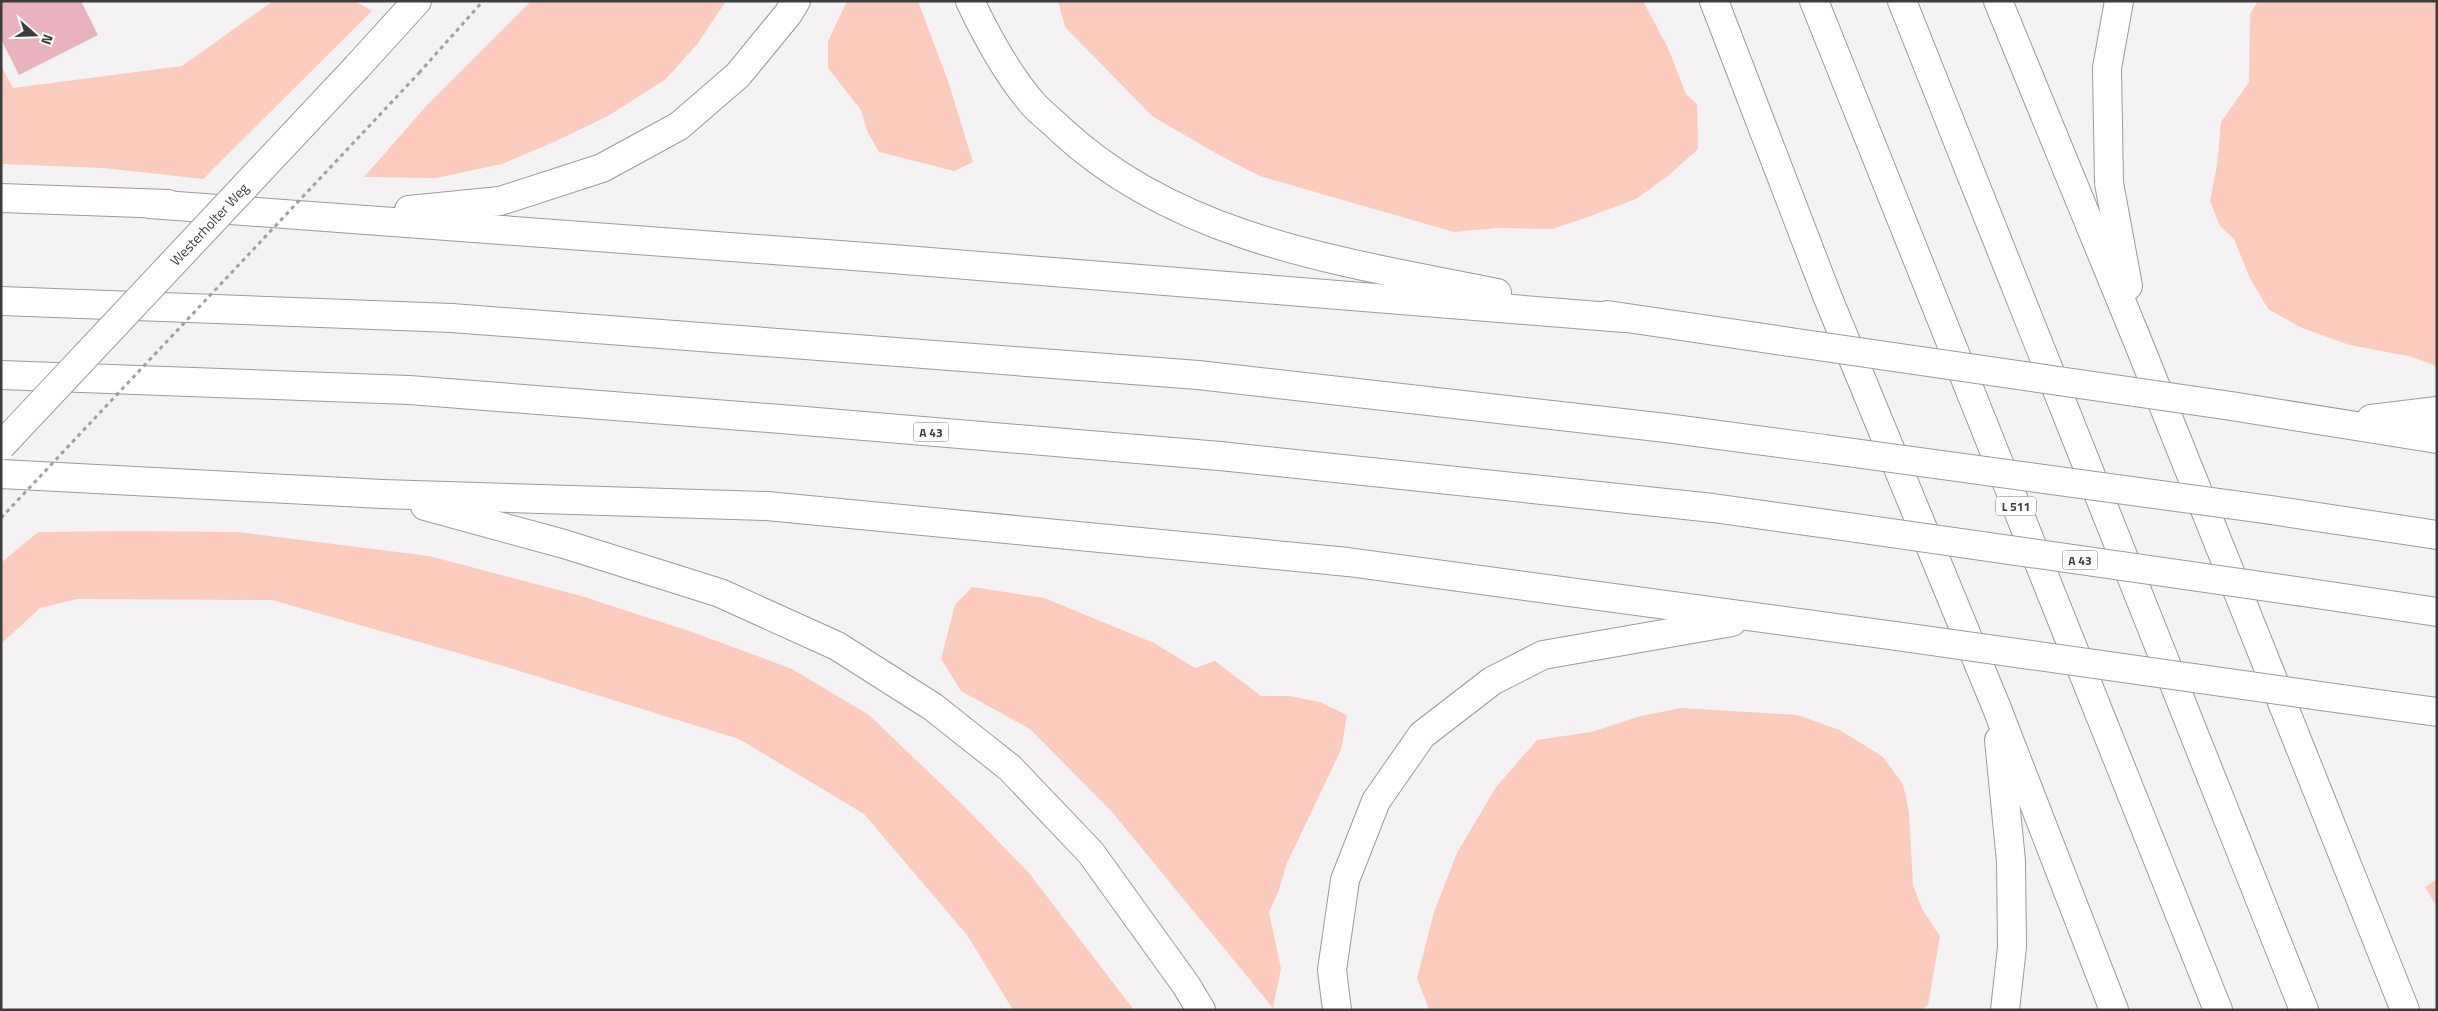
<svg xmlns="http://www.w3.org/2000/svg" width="2438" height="1011" viewBox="0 0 2438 1011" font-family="'Titillium Web',sans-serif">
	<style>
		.green { fill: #fbcbbd }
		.building { fill: #e8b3bf }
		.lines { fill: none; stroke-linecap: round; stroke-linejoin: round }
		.minor-casing { stroke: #9d9a9d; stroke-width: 30 }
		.highway-casing { stroke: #9d9a9d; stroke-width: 30 }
		.path { stroke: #a19fa1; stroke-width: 3; stroke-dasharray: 4 4; stroke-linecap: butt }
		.minor { stroke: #fff; stroke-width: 28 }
		.highway { stroke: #fff; stroke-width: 28 }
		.minor-bridge-casing { stroke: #9d9a9d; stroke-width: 30; stroke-linecap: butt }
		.highway-bridge-casing { stroke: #9d9a9d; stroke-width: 30; stroke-linecap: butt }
		.path-bridge { stroke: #a19fa1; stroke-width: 3; stroke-dasharray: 4 4; stroke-linecap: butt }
		.minor-bridge { stroke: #fff; stroke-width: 28 }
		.highway-bridge { stroke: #fff; stroke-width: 28 }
		.labels { text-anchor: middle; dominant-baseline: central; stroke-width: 4; stroke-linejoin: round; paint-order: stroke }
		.shield { fill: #fff; stroke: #777677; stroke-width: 1 }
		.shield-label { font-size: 12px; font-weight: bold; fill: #3d3c3d }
		.street-label { font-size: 14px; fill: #3d3c3d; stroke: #fff }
	</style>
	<rect width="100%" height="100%" fill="#f5f2f4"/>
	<g class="green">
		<polygon points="273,1 355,1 372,11 203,179 103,168 1,164 1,66 13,88 182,66"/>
		<polygon points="531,1 726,1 698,43 666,79 608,116 556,141 502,164 436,178 364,177 428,104"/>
		<polygon points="847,1 918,1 948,81 973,162 954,171 879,152 867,131 861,110 828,68 828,41"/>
		<polygon points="1058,1 1643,1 1668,48 1686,94 1697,104 1698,149 1668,176 1636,199 1588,217 1552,229 1497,228 1454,232 1260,176 1217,154 1152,116 1065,27"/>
		<polygon points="2258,1 2437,1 2437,366 2408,356 2350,345 2302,328 2268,309 2249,276 2234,239 2220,226 2210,201 2217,165 2221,122 2249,82 2250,14"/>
		<polygon points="129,531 238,532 429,556 581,596 695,633 792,669 869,715 962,804 1029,873 1134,1010 1013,1010 967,935 864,814 739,739 500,665 272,600 77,599 40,608 1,644 1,563 38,532"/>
		<polygon points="972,587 1044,598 1154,643 1195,668 1215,661 1261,696 1289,696 1320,702 1347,715 1341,750 1287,863 1279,890 1269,912 1281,969 1273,1008 1112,812 1030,729 961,691 941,659 955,605"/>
		<polygon points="1681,708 1797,715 1840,730 1883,757 1903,784 1909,812 1913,885 1922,909 1940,936 1928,1005 1921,1010 1429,1010 1417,978 1434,912 1457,853 1496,787 1537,740 1591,732 1641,716"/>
		<polygon points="2437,879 2437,907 2425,887"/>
	</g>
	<polygon class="building" points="1,1 81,1 98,35 19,75 1,39"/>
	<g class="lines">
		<g class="minor-casing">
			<polyline id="minor" points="357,67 417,1"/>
		</g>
		<g class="highway-casing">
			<g id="highway">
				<path d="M970,1C987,37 1007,74 1033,104C1041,113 1052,121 1061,130C1179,240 1344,262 1497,293"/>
				<polyline points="1714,1 1828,298 1996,706 2114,1010"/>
				<polyline points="1814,1 2218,1010"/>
				<polyline points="1902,1 2304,1010"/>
				<polyline points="1998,1 2138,342 2405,1010"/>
				<polyline points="2119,1 2107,68 2109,183 2128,286"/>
				<polyline points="1,198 168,204"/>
				<polyline points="150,204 880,258 1624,318"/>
				<polyline points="409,210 500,201 602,168 679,126 738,75 788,14 796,1"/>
				<polyline points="1,301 452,318 1198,375 1666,428 1825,449"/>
				<polyline points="1607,315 1790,342"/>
				<polyline points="1,375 409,390 793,420 1220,456 1713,508 1856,528"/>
				<polyline points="2231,406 2437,439"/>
				<polyline points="2371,419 2437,411"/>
				<polyline points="1,474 382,494 767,506 1348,562 1896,636"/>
				<polyline points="425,506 564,544 720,593 837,646 933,707 1010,768 1091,853 1186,985 1201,1010"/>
				<polyline points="2271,510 2437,535"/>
				<polyline points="2303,592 2437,612"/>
				<polyline points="2342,699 2437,712"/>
				<polyline points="1999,740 2011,861 2012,947 2005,1010"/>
				<polyline points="1337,1010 1332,970 1345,880 1376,801 1422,735 1492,681 1543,655 1732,622"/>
			</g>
		</g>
		<polyline class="path" points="419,73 483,1"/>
		<use href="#minor" class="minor"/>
		<use href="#highway" class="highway"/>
		<g class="minor-bridge-casing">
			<polyline id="minor-bridge" points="1,446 357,67"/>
		</g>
		<g class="highway-bridge-casing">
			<g id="highway-bridge">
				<polyline points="1790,342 2231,406"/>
				<polyline points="1825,449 2271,510"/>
				<polyline points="1856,528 2303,592"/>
				<polyline points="1896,636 2342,699"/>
			</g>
		</g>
		<polyline class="path-bridge" points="1,518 419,73"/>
		<use href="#minor-bridge" class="minor-bridge"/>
		<use href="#highway-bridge" class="highway-bridge"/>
	</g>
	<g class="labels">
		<g class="shield">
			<rect x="913.5" y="422.5" width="35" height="19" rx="4"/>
			<rect x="1996" y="496.5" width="40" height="19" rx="4"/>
			<rect x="2062.5" y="550.5" width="35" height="19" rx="4"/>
		</g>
		<g class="shield-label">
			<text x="931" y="432">A 43</text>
			<text x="2016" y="506">L 511</text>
			<text x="2080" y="560">A 43</text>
		</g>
		<g class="street-label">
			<text transform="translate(209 224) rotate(-47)">Westerholter Weg</text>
		</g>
	</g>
	<rect width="2438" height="1011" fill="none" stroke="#3d3c3d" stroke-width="5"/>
	<g transform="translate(35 35) rotate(110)" stroke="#ffffff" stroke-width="4" paint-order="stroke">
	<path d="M0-4L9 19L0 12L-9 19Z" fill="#3d3c3d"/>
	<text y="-8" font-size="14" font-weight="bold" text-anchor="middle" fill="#3d3c3d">N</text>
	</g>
</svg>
